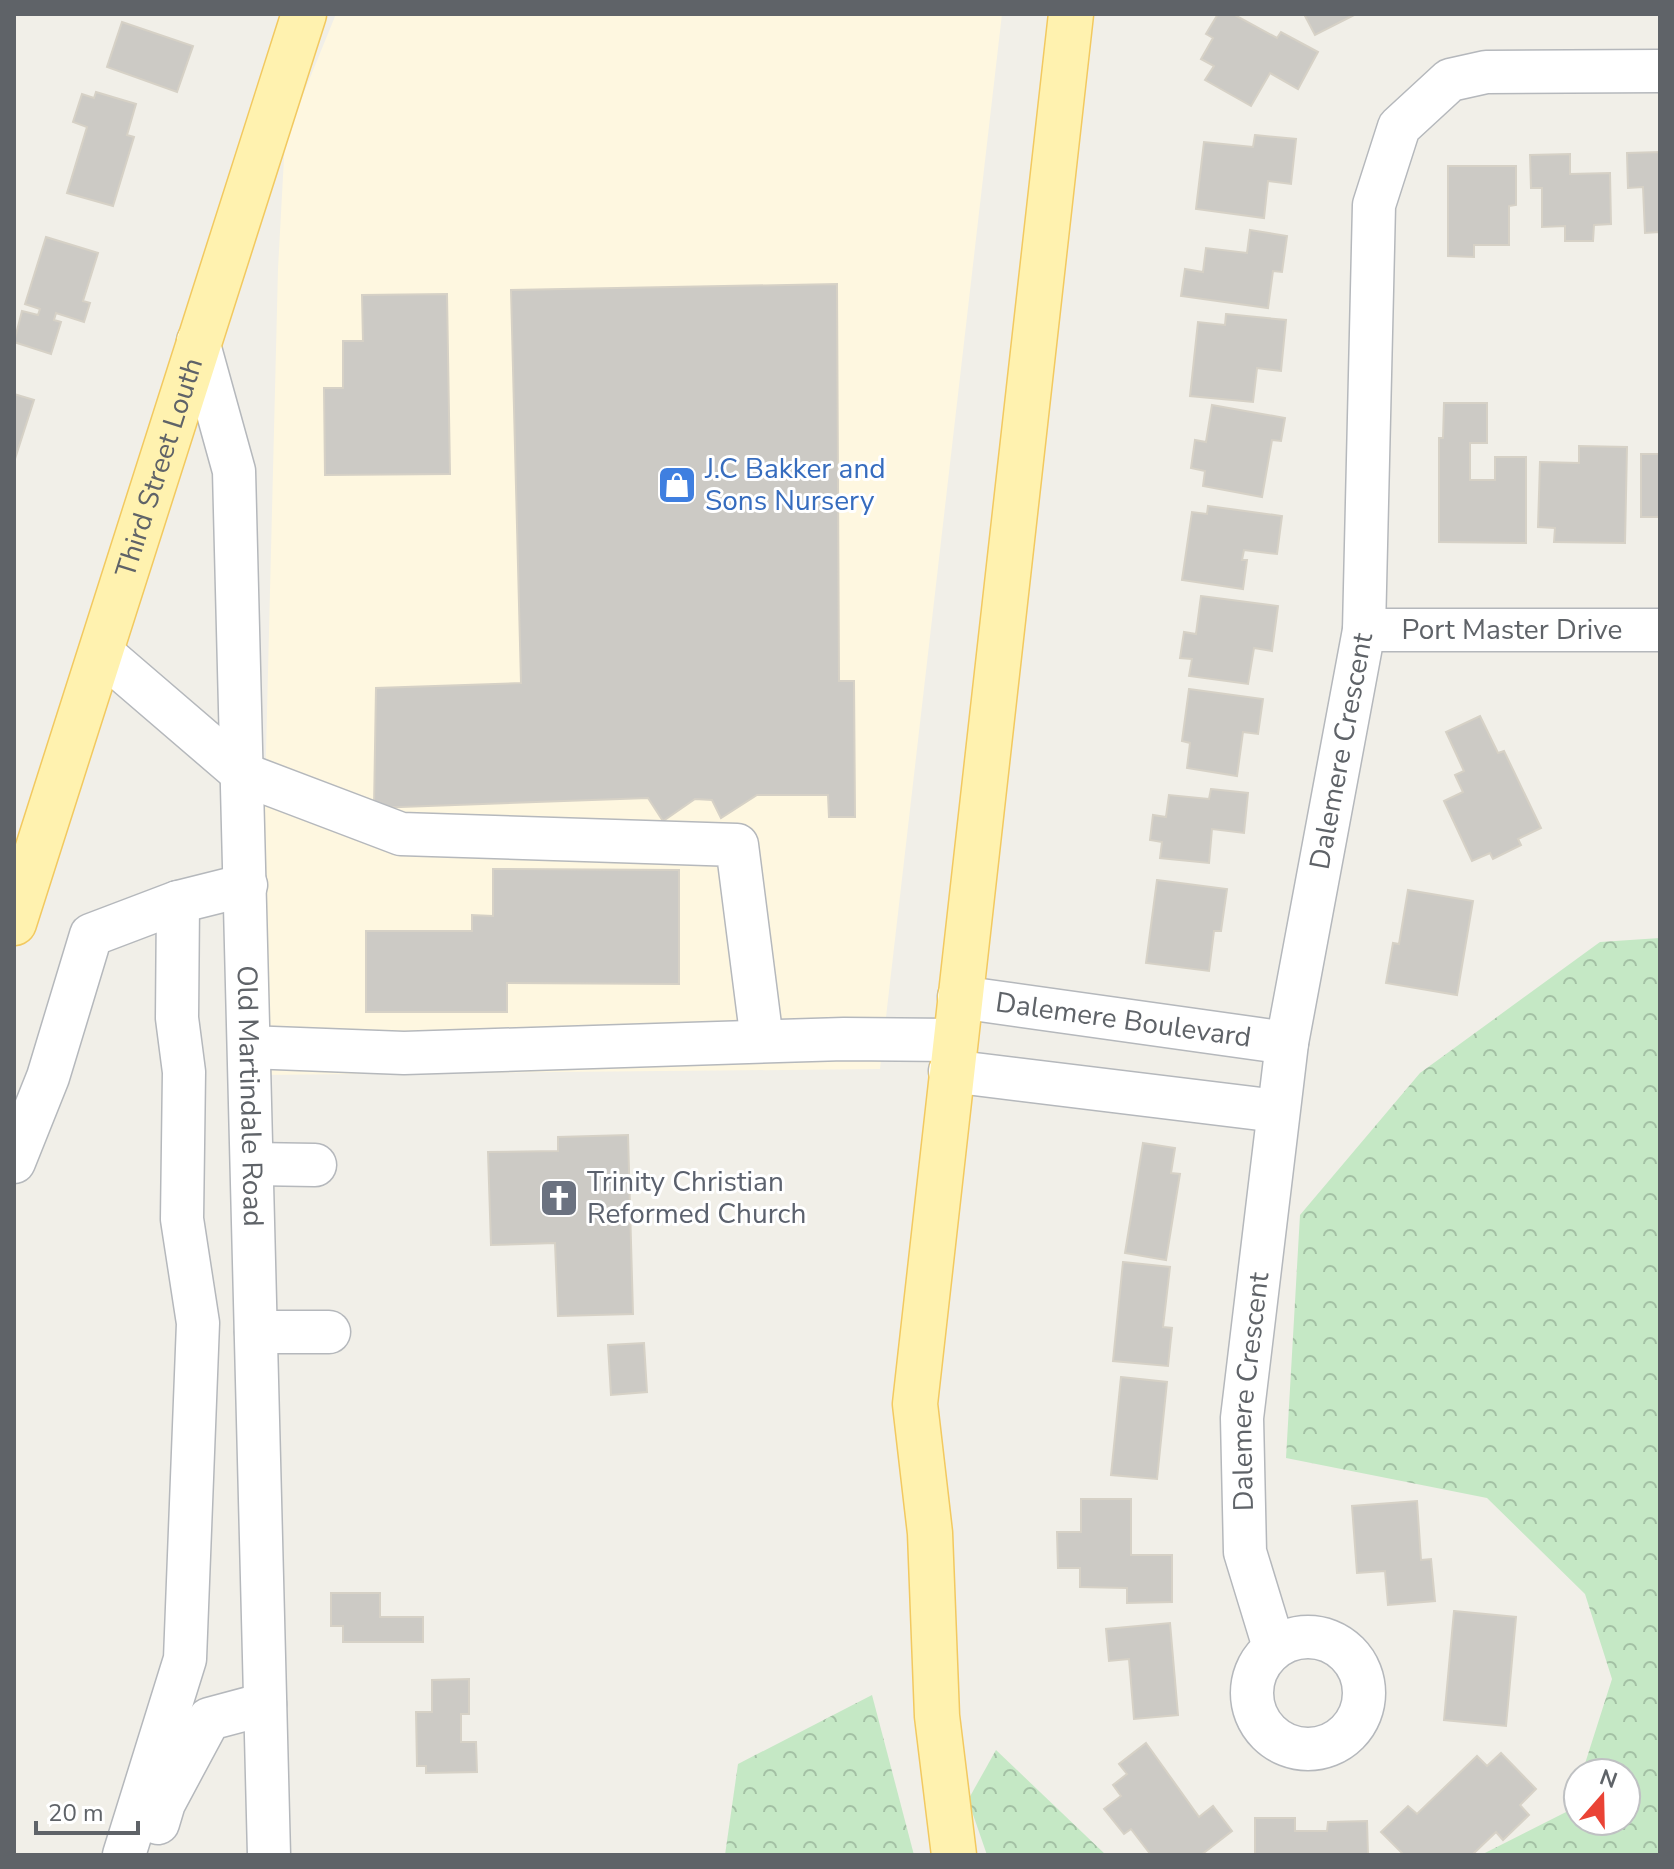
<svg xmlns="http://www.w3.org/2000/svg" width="1674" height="1869" viewBox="0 0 1674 1869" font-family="'Nunito Sans',sans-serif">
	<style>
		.commercial { fill: #fef7e0 }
		.forest { fill: url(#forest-crowns) }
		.building { fill: #cccac5; stroke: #d6d1c6; stroke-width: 2 }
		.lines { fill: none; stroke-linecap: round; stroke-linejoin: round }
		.minor-casing { stroke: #b5b8bc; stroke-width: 45 }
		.major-casing { stroke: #f2c960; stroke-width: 47 }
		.minor { stroke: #fff; stroke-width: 42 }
		.major { stroke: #fff2af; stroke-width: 44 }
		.labels { text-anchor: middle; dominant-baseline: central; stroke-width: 6; stroke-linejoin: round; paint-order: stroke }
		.street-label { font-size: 28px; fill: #5f6368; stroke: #fff }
		.shop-label { font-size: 28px; fill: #366cbe; stroke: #fff; text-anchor: start }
		.worship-label { font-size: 28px; fill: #5b616d; stroke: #fff; text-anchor: start }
	</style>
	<defs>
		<pattern id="forest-crowns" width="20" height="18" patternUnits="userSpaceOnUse" patternTransform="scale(2)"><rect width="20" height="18" fill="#c5e8c5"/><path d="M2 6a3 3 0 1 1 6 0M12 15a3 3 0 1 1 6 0" fill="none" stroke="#a3c0a4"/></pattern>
	</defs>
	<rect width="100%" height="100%" fill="#f1efe8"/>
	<polygon class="commercial" points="336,14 1002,14 880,1069 258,1075 278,269 285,139"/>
	<g class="forest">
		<polygon points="1660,938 1660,1855 1481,1855 1570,1810 1578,1787 1578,1821 1626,1821 1626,1773 1582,1773 1612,1679 1585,1594 1487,1498 1286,1458 1300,1215 1420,1073 1600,942"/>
		<polygon points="872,1695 914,1855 725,1855 738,1764"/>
		<polygon points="996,1750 1106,1855 987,1855 968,1800"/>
	</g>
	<g class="building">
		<polygon points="1218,14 1233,14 1277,38 1281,32 1318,52 1298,89 1270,73 1251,106 1205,80 1214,66 1201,59 1213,38 1206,34"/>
		<polygon points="1304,14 1356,14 1315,35"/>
		<polygon points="122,22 193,46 177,92 107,67"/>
		<polygon points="96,92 136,104 127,135 134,137 113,206 67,193 87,127 73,122 82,94 94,98"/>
		<polygon points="1255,135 1296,139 1291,184 1268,181 1264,218 1196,209 1204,142 1253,147"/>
		<polygon points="1660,152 1660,241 1660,232 1645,233 1643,187 1628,188 1627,153"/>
		<polygon points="1570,154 1570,174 1610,173 1611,224 1594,225 1593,241 1565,241 1565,226 1542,227 1542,188 1531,188 1530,155"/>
		<polygon points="1448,166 1516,166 1516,205 1509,206 1509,245 1474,245 1474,257 1448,256"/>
		<polygon points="1250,230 1287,236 1282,272 1273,271 1268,308 1181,296 1185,269 1203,272 1206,248 1247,253"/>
		<polygon points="46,237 98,253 83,301 90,303 84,322 56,313 54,320 61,322 51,354 14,342 22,311 38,315 40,309 25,304"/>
		<polygon points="837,284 839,681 854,681 855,817 829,817 828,795 757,795 721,818 712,800 695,799 663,821 648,798 374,808 376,688 521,683 511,290"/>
		<polygon points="447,294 450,474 325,475 324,388 343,388 343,341 363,341 362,295"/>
		<polygon points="1226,314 1286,320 1281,371 1257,368 1253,402 1190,396 1198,322 1225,325"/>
		<polygon points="14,394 34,400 14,462"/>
		<polygon points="1444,403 1487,403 1487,443 1470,443 1470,480 1495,480 1495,457 1526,457 1526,543 1439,542 1439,438 1443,438"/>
		<polygon points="1212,405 1285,418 1281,441 1272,440 1262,497 1203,486 1205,471 1191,468 1195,440 1206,442"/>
		<polygon points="1579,446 1627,447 1625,543 1554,542 1555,528 1538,527 1540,462 1579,463"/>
		<rect x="1641" y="454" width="19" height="63"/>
		<polygon points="1208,506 1282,516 1277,554 1244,550 1242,560 1247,560 1243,589 1182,580 1192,512 1207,514"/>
		<polygon points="1201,596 1278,606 1272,651 1254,648 1248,684 1189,676 1192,659 1180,658 1184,632 1196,634"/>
		<polygon points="1189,689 1263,699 1258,734 1243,732 1237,776 1187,768 1190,743 1182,741"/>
		<polygon points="1480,716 1498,753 1504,751 1541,828 1518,839 1521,845 1493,859 1490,853 1472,861 1444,801 1463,792 1455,775 1464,771 1446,732"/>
		<polygon points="1211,789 1248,793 1244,833 1212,829 1209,863 1160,858 1162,842 1150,840 1153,815 1166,817 1169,795 1209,799"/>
		<polygon points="493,869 679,870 679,984 507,983 507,1012 366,1012 366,931 472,931 472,915 493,916"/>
		<polygon points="1157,880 1227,889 1221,931 1214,931 1209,971 1146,963"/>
		<polygon points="1408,890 1473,901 1457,995 1386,983 1393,943 1399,944"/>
		<polygon points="628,1135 633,1314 558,1316 555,1243 491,1245 488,1152 558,1151 558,1137"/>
		<polygon points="1143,1143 1175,1148 1171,1173 1180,1174 1166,1260 1125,1253"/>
		<polygon points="1123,1262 1170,1267 1163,1327 1172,1328 1168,1366 1113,1361"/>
		<polygon points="644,1343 647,1392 611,1395 608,1345"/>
		<polygon points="1121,1377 1167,1382 1157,1479 1111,1475"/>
		<polygon points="1081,1499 1131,1499 1131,1555 1172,1555 1172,1602 1127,1603 1127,1588 1080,1587 1080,1568 1058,1568 1057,1532 1081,1532"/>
		<polygon points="1417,1501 1421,1560 1431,1559 1435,1601 1388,1605 1385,1571 1357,1573 1352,1506"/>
		<polygon points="331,1593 380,1593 380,1617 423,1617 423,1642 343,1642 343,1626 331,1626"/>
		<polygon points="1454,1611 1516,1617 1506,1726 1444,1720"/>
		<polygon points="1170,1623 1178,1715 1134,1719 1129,1659 1109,1661 1106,1629"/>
		<polygon points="469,1679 469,1714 461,1714 461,1742 476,1742 477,1772 426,1773 426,1766 417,1766 416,1712 432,1712 432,1680"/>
		<polygon points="1146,1743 1199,1817 1213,1806 1232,1831 1201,1855 1151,1855 1131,1829 1124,1834 1104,1809 1121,1796 1113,1785 1127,1774 1119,1764"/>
		<polygon points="1501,1753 1536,1789 1520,1805 1529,1815 1503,1840 1496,1832 1472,1855 1404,1855 1381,1832 1408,1806 1417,1814 1477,1756 1487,1766"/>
		<polygon points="1255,1818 1295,1818 1295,1831 1327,1831 1328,1822 1367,1821 1368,1855 1255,1855"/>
	</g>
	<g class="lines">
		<g class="minor-casing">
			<g id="minor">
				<path id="s1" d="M198,341L234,471L269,1855"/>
				<path id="s2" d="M1364,630H1660"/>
				<polyline points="101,652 243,774 401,834 737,845 762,1041"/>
				<path id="s3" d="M959,997L1287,1043"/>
				<polyline points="250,1047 404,1053 844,1039 953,1040"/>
				<polyline points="950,1071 1277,1111"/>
				<polyline points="14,1162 48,1077 91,935 178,902 246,885"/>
				<polyline points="252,1164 315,1165"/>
				<polyline points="256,1332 329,1332"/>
				<circle cx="1308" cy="1693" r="56"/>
				<path id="s4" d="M1274,1647L1245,1552L1242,1418L1287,1043L1364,630L1374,205L1399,127L1450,80L1486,72L1660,71"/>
				<polyline points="158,1823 164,1803 209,1719 265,1704"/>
				<polyline points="124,1855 185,1659 198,1323 182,1219 184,1072 177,1018 178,902"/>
			</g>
		</g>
		<g class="major-casing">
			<g id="major">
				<path id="s5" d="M14,923L304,14"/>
				<polyline points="954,1855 937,1716 930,1533 915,1404 1071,14"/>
			</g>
		</g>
		<use href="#minor" class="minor"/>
		<use href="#major" class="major"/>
	</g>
	<defs>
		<g id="shop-square" transform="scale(2)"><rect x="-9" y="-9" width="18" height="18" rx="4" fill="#3f7fe0" stroke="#fff"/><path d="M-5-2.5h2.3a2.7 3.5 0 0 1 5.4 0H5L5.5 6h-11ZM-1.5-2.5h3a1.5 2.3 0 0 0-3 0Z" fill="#fff"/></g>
		<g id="church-square" transform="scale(2)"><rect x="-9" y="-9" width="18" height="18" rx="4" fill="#6b7280" stroke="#fff"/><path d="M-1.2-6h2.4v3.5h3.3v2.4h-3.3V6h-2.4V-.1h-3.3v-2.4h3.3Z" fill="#fff"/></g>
	</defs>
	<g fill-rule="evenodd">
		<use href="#shop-square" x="677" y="485"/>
		<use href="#church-square" x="559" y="1198"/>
	</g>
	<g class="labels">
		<g class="street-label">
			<text stroke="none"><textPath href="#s5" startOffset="478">Third Street Louth</textPath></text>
			<text stroke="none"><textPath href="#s2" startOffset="148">Port Master Drive</textPath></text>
			<text stroke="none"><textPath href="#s4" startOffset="908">Dalemere Crescent</textPath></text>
			<text stroke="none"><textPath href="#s3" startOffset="166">Dalemere Boulevard</textPath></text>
			<text stroke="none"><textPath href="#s1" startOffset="760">Old Martindale Road</textPath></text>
			<text stroke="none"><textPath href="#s4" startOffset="260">Dalemere Crescent</textPath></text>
		</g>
		<g class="shop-label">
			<text x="705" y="469">J.C Bakker and<tspan x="705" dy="32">Sons Nursery</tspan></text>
		</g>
		<g class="worship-label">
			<text x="587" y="1182">Trinity Christian<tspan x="587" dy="32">Reformed Church</tspan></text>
		</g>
	</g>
	<rect width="1674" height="1869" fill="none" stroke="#5f6368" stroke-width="32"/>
	<g transform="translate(1602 1797) rotate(20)"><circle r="38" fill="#ffffff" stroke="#bfc1c3" stroke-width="2"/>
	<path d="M0-6L14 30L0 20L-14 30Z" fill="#ea4335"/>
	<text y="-12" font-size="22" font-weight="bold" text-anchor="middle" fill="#5f6368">N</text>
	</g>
	<path d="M36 1821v12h102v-12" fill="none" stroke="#5f6368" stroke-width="4"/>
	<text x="48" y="1821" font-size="24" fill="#5f6368" stroke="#ffffff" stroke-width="6" paint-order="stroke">20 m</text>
</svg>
